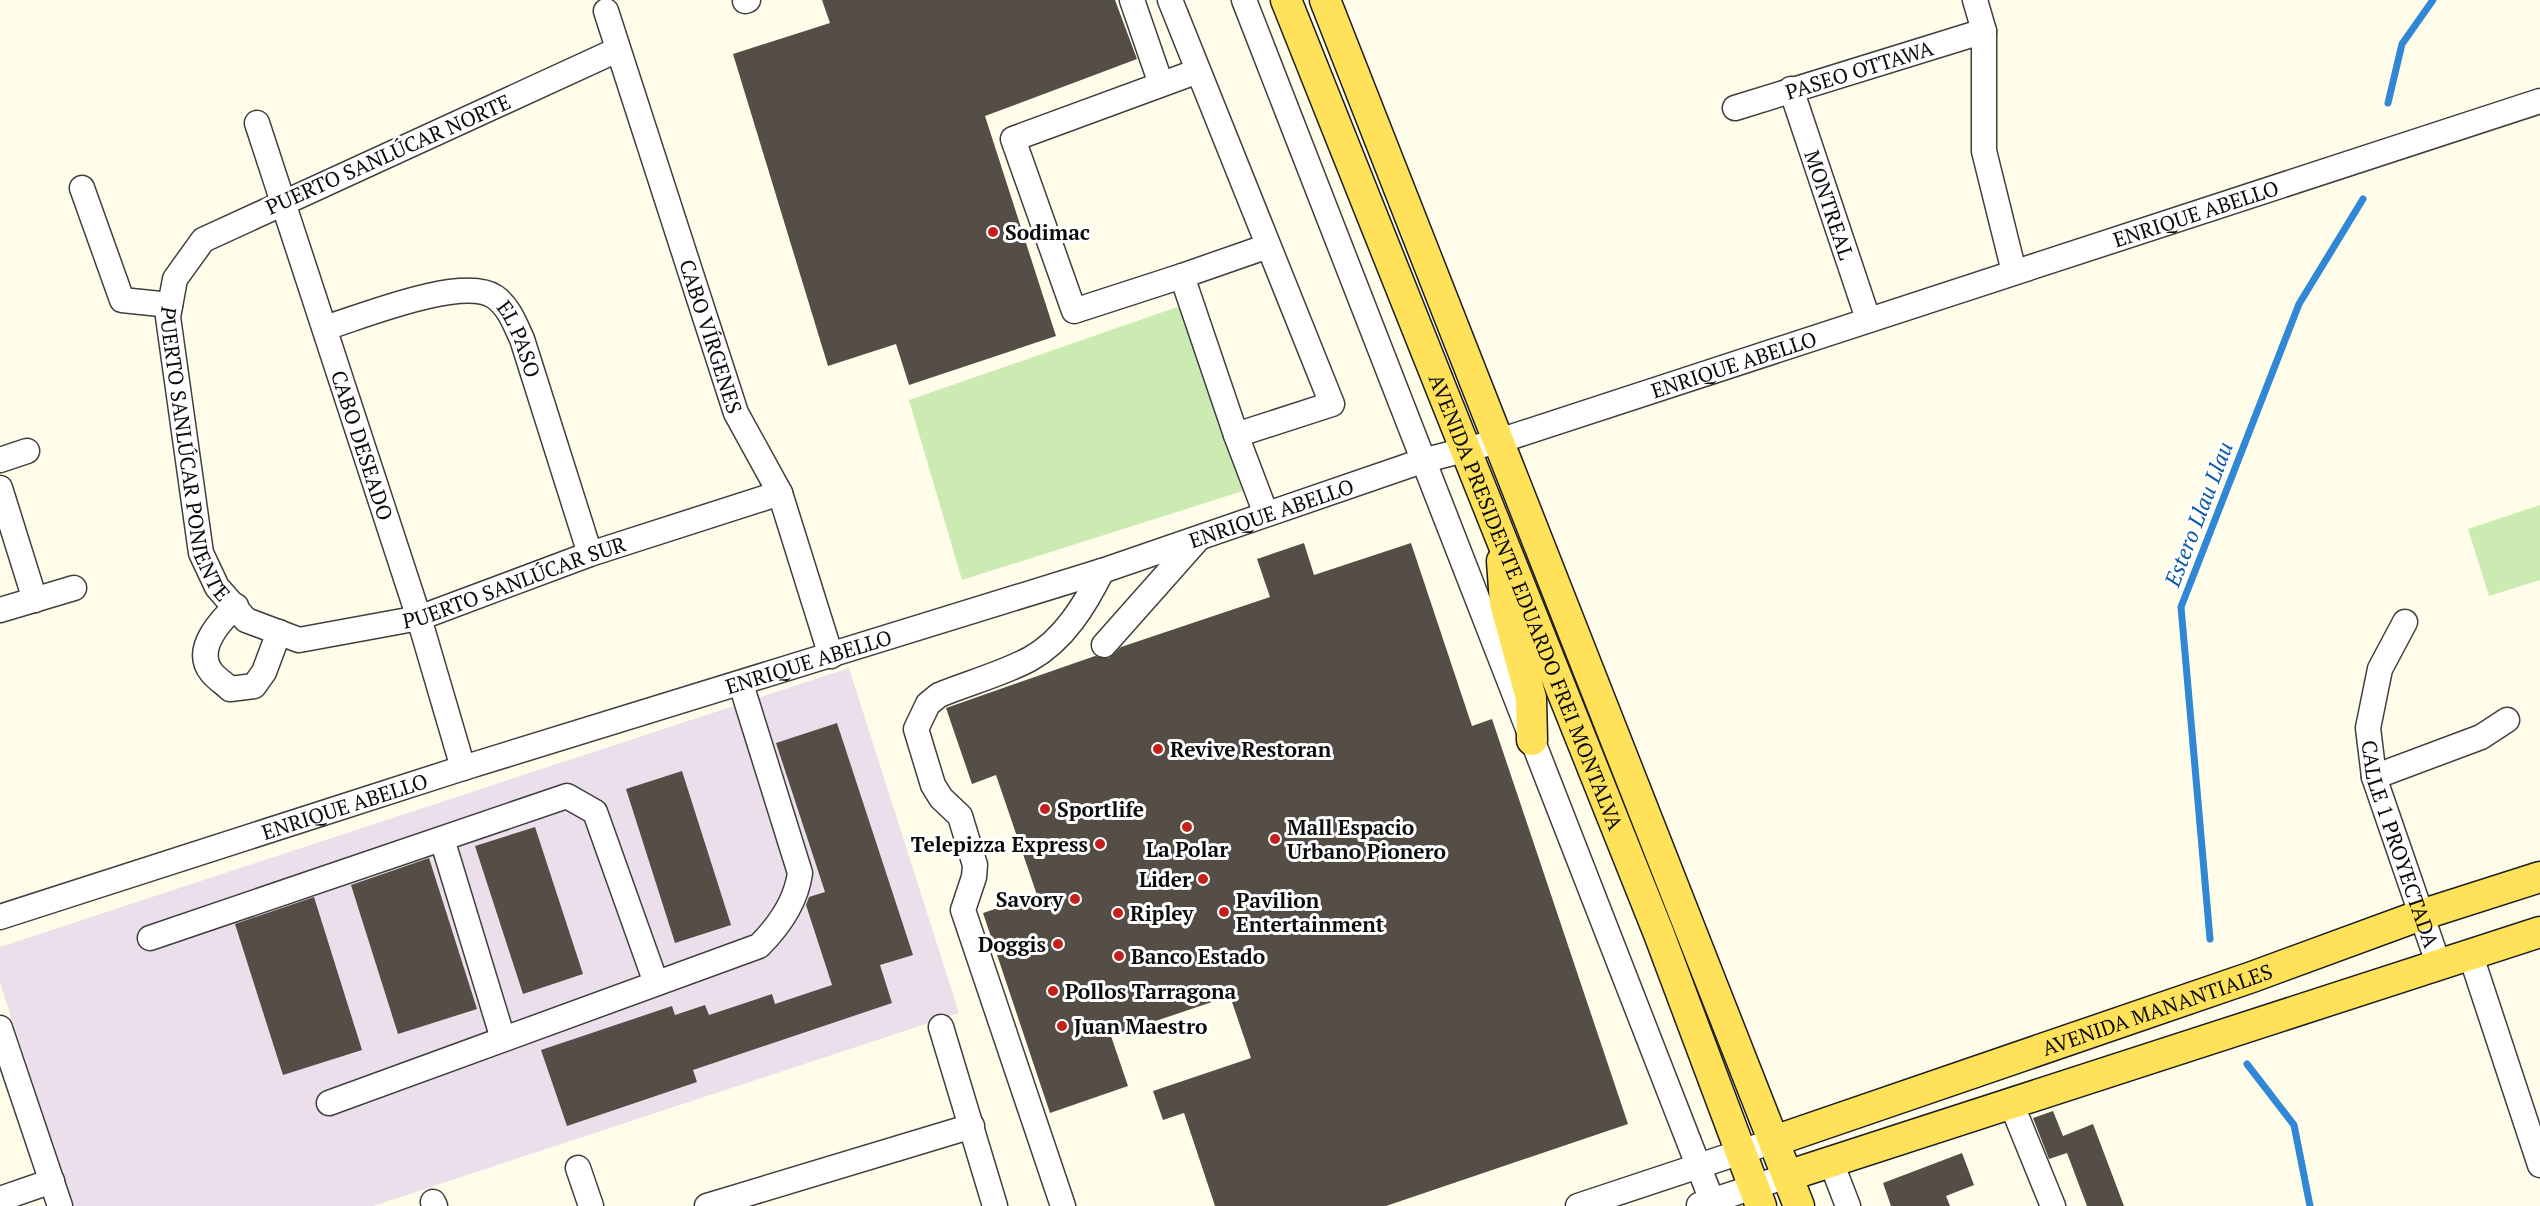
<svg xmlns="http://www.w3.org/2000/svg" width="2540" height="1206" viewBox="0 0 2540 1206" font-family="'PT Serif',serif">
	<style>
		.industrial { fill: #ebdfeb }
		.green { fill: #ccebb2 }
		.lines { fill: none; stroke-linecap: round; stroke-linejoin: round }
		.stream { stroke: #2f87d5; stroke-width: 7 }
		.building { fill: #554e47 }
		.minor-casing { stroke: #3f3f3f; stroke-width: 27 }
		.major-casing { stroke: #1d1d1d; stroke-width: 33 }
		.minor { stroke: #fff; stroke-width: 24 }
		.major { stroke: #ffe25a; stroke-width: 30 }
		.poi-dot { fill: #c3201d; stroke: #fff; stroke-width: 2 }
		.labels { text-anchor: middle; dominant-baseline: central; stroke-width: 6; stroke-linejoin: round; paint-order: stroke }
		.street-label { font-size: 21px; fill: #0c0c0c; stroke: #fff }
		.poi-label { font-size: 21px; font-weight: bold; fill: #0c0c0c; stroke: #fff; text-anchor: start }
		.water-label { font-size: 22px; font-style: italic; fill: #0f59a4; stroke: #fff }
	</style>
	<rect width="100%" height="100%" fill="#fffcea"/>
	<polygon class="industrial" points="849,668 959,1013 373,1206 73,1206 0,983 0,947"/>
	<g class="green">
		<polygon points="1180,306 1243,491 962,580 909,400"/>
		<polygon points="2540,505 2540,580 2489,596 2468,529"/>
	</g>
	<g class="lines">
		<g class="stream">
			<polyline points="2388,103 2402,44 2433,0"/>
			<polyline points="2210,939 2181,607 2299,304 2363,199"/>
			<polyline points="2247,1064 2294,1125 2310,1206"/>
		</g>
	</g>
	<g class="building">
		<polygon points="822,0 1115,0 1137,59 985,116 1056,336 909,385 896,344 828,366 733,54 830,23"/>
		<polygon points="1304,543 1314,575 1411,543 1472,726 1492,719 1628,1124 1386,1206 1215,1206 1184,1113 1163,1120 1153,1091 1251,1058 1230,996 1111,1036 1128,1086 1050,1113 983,913 1037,895 996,775 972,784 946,708 1095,656 1109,658 1121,647 1270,597 1257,559"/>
		<polygon points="837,723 913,955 880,965 892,1003 693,1070 697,1082 567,1126 541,1050 672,1006 675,1015 705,1005 709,1015 772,994 775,1004 832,985 806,905 809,897 825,892 776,743"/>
		<polygon points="682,771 731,925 675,943 626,789"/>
		<polygon points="535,827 583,974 523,994 475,846"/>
		<polygon points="429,858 477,1009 398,1034 351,885"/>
		<polygon points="314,897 362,1050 283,1075 235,924"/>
		<polygon points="2053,1111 2063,1136 2093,1124 2124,1206 2087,1206 2067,1153 2049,1159 2033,1118"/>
		<polygon points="1962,1153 1974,1185 1946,1196 1950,1206 1891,1206 1883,1183"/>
	</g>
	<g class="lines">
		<g class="minor-casing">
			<g id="minor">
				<polyline points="1132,0 1161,84"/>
				<polyline points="1170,0 1332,404 1236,435 1182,276 1074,311 1013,139 1198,71"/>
				<polyline points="1244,0 1714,1206"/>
				<polyline points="1975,0 1984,31 1984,151 2014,272"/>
				<polyline points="745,1 748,0"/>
				<path id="s1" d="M606,11L736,413L780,493L831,656"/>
				<path id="s2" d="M617,50L203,240L175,279L168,317L201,553L217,587L246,620L299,640L419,618L590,554L780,493"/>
				<path id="s3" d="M1791,89L1868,319"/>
				<path id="s4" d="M1735,108L1984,31"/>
				<path id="s5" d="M257,123L419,618L463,768"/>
				<polyline points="82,188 122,300 170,305"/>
				<polyline points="1182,276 1268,246"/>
				<path id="s6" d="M325,328C361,317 463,275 495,297C509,307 515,324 522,339L590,554"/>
				<polyline points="1236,435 1266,514"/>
				<polyline points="0,460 27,451"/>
				<polyline points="0,488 35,600"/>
				<path d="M236,606C220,621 193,650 212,673C217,679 225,684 230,689L254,686L264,672L279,632"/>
				<polyline points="0,610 74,588"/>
				<path id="s7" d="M2405,622L2380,669L2368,728L2374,777L2438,963"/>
				<polyline points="1104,645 1198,539"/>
				<polyline points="2374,777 2481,737 2507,720"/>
				<polyline points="442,839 503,1039"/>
				<path id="s8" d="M0,917L463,768L1102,571L1422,461L1499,441L2540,101"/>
				<polyline points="150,938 567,796 595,812 656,983"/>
				<polyline points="2470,953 2540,1165"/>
				<polyline points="941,1027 995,1206"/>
				<polyline points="0,1028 60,1206"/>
				<path d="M329,1103L759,946C780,925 796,902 800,873L741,684"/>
				<polyline points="2011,1103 2053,1206"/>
				<polyline points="1831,1162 1848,1206"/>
				<polyline points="578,1168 591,1206"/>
				<polyline points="0,1199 52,1181"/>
				<polyline points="433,1202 435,1206"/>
				<polyline points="1699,1205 1787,1176"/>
				<polyline points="707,1206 972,1126"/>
				<path d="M1063,1206L963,910L974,877L975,865L960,816L941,798L933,785L916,729L928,704L939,695C968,683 1002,674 1030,659C1064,640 1085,605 1102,571"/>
				<polyline points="1578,1206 1774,1141"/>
			</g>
		</g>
		<g class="major-casing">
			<g id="major">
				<path id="s9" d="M1286,0L1659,934L1761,1206"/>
				<polyline points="1325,0 1799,1206"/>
				<polyline points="1502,561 1505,603 1531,698 1532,740"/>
				<path id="s10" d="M1774,1141L2252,977L2421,915L2540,877"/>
				<polyline points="1787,1176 2540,932"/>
			</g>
		</g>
		<use href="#minor" class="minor"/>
		<use href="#major" class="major"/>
	</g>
	<g class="poi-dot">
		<circle cx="993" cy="232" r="6"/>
		<circle cx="1158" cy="749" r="6"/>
		<circle cx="1045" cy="809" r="6"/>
		<circle cx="1187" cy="827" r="6"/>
		<circle cx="1275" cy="839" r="6"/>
		<circle cx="1100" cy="844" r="6"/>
		<circle cx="1203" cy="879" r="6"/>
		<circle cx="1075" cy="899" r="6"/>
		<circle cx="1224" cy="912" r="6"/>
		<circle cx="1118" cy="913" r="6"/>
		<circle cx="1058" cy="944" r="6"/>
		<circle cx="1119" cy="956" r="6"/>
		<circle cx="1053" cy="991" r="6"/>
		<circle cx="1062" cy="1026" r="6"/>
	</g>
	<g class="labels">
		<g class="street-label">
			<text stroke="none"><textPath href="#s4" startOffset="130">PASEO OTTAWA</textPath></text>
			<text transform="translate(388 154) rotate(-24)">PUERTO SANLÚCAR NORTE</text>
			<text stroke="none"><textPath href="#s3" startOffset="122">MONTREAL</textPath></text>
			<text stroke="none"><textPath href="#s8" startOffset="2306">ENRIQUE ABELLO</textPath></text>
			<text stroke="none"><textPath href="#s1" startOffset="342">CABO VÍRGENES</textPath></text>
			<text stroke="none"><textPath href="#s6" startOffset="226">EL PASO</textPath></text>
			<text stroke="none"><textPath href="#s8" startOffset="1820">ENRIQUE ABELLO</textPath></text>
			<text stroke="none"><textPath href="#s5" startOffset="339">CABO DESEADO</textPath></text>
			<text stroke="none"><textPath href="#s2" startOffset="682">PUERTO SANLÚCAR PONIENTE</textPath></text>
			<text stroke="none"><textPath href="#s8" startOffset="1334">ENRIQUE ABELLO</textPath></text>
			<text stroke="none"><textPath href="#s2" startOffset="1142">PUERTO SANLÚCAR SUR</textPath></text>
			<text stroke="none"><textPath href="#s9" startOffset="648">AVENIDA PRESIDENTE EDUARDO FREI MONTALVA</textPath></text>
			<text stroke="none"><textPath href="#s8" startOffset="848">ENRIQUE ABELLO</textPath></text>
			<text stroke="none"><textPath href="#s8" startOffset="362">ENRIQUE ABELLO</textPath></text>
			<text stroke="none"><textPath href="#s7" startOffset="234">CALLE 1 PROYECTADA</textPath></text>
			<text stroke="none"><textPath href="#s10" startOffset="405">AVENIDA MANANTIALES</textPath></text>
		</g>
		<g class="poi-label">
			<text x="1005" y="232">Sodimac</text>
			<text x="1170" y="749">Revive Restoran</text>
			<text x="1057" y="809">Sportlife</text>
			<text x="1287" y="827">Mall Espacio<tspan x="1287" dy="24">Urbano Pionero</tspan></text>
			<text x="1088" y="844" text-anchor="end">Telepizza Express</text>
			<text x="1187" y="849" text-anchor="middle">La Polar</text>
			<text x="1191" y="879" text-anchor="end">Lider</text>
			<text x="1063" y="899" text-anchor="end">Savory</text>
			<text x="1236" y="900">Pavilion<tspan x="1236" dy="24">Entertainment</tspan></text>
			<text x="1130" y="913">Ripley</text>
			<text x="1046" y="944" text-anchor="end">Doggis</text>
			<text x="1131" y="956">Banco Estado</text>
			<text x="1065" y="991">Pollos Tarragona</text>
			<text x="1074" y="1026">Juan Maestro</text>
		</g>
		<g class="water-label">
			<text transform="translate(2198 514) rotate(-69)">Estero Llau Llau</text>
		</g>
	</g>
</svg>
